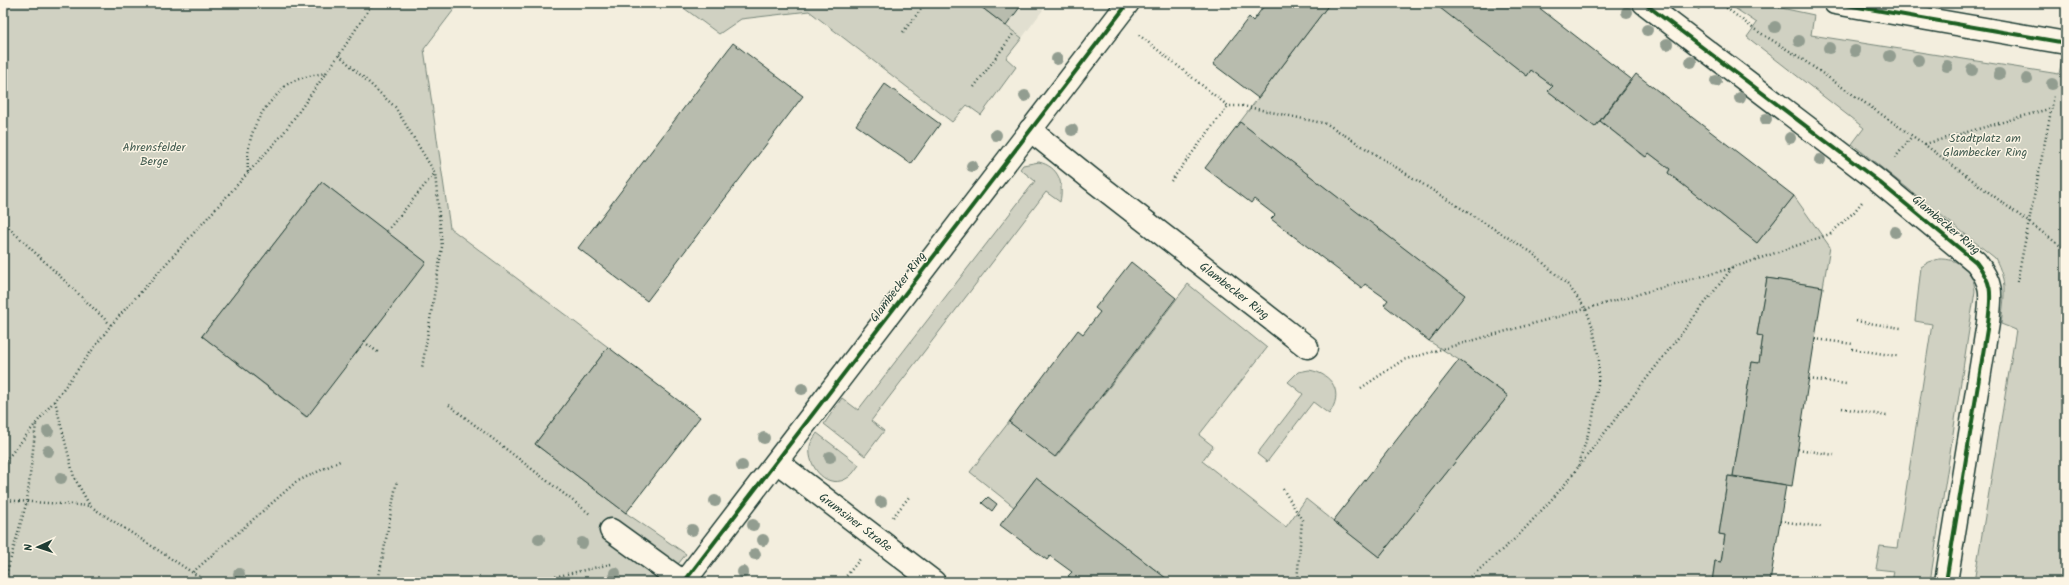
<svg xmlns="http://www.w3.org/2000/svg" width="2069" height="585" viewBox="0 0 2069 585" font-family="Kalam,sans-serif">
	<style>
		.built { fill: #e1dfd0 }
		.green { fill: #d0d1c2; stroke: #78877b; fill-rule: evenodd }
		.building { fill: #b8bcae; stroke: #1f3d34 }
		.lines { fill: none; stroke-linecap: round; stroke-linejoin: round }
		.minor-casing { stroke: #1f3d34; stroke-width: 25 }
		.path { stroke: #1f3d34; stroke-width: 2.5; stroke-dasharray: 1 3; stroke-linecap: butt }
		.minor { stroke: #fcf5e5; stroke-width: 22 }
		.cycleway-casing { stroke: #fcf5e5; stroke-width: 6 }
		.cycleway { stroke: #1b5e20; stroke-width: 4 }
		.tree { fill: #929d90 }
		.labels { text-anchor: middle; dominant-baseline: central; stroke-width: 3; stroke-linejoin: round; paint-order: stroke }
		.park-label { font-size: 12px; fill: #425b50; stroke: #fcf5e5 }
		.street-label { font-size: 12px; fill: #1f3d34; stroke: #fcf5e5 }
	</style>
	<rect width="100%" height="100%" fill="#f3eede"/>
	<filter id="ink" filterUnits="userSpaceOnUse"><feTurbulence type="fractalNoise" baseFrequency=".025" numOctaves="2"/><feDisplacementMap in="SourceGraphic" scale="8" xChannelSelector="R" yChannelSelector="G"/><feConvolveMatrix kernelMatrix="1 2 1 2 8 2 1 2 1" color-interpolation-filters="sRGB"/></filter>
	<g filter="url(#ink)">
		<polygon class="built" points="976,3 1048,3 1022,38"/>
		<g class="green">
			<path d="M3,3H459L424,49L450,228L608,347L535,444L626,513L686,554L664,582H3ZM322,182L425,262L306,417L202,336Z"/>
			<polygon points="677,3 976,3 1022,38 1006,58 1016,67 981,115 967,105 952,122 809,11 741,19 719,34"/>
			<polygon points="1330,3 1436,3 1527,76 1531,70 1553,86 1548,91 1595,127 1600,121 1645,157 1649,153 1670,169 1668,173 1757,243 1794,196 1830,247 1823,287 1767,278 1757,335 1763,336 1759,363 1752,362 1733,476 1728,476 1719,534 1725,535 1721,562 1715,561 1712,582 1171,582 1036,478 1014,507 970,472 1009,422 1056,457 1188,284 1267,348 1199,435 1213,446 1202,461 1286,527 1306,499 1379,557 1508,396 1459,360 1429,341 1464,295 1240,122"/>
			<path d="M1727,3H1758L1814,15L1811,35L2059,74L2063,55H2066V582H1974L2016,330L2001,324C2004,298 2008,282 1995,258L1852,144L1864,128L1747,37L1757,23Z"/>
			<path d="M1039,162C1059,167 1064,183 1060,202L1046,192L871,421L884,431L865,456L824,424L842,398L858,410L1035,181L1020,169L1023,165Z"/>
			<path d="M1939,259C1959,258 1974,271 1975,291L1930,582H1892L1894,571L1876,569L1880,546L1897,548L1932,324L1915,321L1921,267L1929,262Z"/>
			<path d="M1309,370C1333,374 1344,393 1329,414L1313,402L1267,462L1257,454L1303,394L1288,382L1298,372Z"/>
			<path d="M817,433L859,465C856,469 853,474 849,477C828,492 807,467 810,447C810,442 815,437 817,433Z"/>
		</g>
		<g class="building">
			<polygon points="976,3 1023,3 1006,26"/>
			<polygon points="1266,3 1330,3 1258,98 1213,64 1249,17 1253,21"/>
			<polygon points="1533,3 1631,79 1595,127 1548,91 1553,86 1531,70 1527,76 1435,4"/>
			<polygon points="733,43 803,96 647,301 578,248"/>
			<polygon points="1636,74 1794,196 1757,243 1668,173 1670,169 1649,153 1646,157 1600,121"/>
			<polygon points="885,84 940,124 911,164 856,125"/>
			<polygon points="1240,122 1465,295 1429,341 1384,305 1388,300 1365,284 1362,288 1271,219 1275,215 1254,199 1251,203 1205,168"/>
			<polygon points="322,182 426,262 307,417 202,336"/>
			<polygon points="1131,262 1176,298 1055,457 1009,422 1078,330 1083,334 1100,312 1095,308"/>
			<polygon points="1767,278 1823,287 1792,486 1733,476 1752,362 1759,363 1763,336 1757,335"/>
			<polygon points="608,347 700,417 626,513 535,444"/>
			<polygon points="1459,360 1508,396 1379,557 1333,521"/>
			<polygon points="1728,476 1786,485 1770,582 1712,582 1715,561 1721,562 1725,535 1719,534"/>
			<polygon points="1036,478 1171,582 1076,582 1068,576 1072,572 1050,556 1047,560 1000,525"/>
			<polygon points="988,497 997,504 992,511 982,503"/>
		</g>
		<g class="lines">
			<g class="minor-casing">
				<g id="minor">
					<path d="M1644,3L1878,181L1976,262C1994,285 1991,295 1988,323L1946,582"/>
					<polyline points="1835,3 2066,43"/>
					<path id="s1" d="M1030,130L1091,179L1307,347"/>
					<path id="s2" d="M777,462L934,582"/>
					<polyline points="611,530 683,582"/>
					<polyline points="684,582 1128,3"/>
				</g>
			</g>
			<g class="path">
				<polyline points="1720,3 1754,29 1796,55 1924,144 2066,250"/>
				<polyline points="1698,9 1702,3"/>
				<polyline points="903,32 926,3"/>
				<polyline points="1139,35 1228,106 1243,106 1327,124 1531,252 1568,285 1586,309 1593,328 1599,359 1598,384 1593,417 1578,467"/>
				<polyline points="339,55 395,107 435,173 442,247 422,368"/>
				<polyline points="974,87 1014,33"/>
				<polyline points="1925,144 2052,108"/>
				<polyline points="1895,158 1912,136"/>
				<path d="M248,172C246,143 254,118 275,97C279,93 283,87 288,84C300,77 313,75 326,73"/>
				<polyline points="1171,181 1228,106"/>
				<polyline points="3,222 111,325"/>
				<polyline points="387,231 434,174"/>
				<polyline points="2017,282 2054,96"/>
				<polyline points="1856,321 1901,328"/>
				<polyline points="1815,339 1853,344"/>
				<polyline points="364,342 379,353"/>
				<polyline points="1852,349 1897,356"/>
				<polyline points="1809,379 1846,384"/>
				<polyline points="1361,388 1403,360 1732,268 1830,234 1854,212 1862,202"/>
				<polyline points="55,401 74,477 90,506"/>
				<polyline points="449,405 590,514"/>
				<polyline points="1842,408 1887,416"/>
				<polyline points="1798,449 1834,455"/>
				<polyline points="3,464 55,400 111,325 282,135 339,55 373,3"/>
				<polyline points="1283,489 1302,520 1297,582"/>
				<polyline points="3,500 90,506 207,582"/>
				<polyline points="893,517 909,497"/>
				<polyline points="1780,521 1822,527"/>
				<polyline points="193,572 296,482 340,461"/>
				<polyline points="844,579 860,559"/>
				<polyline points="4,582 27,501 36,424"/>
				<polyline points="274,582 275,582"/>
				<polyline points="378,582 397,480"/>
				<polyline points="532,582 611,564"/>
				<polyline points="1465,582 1518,536 1562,488 1732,268"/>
			</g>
			<use href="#minor" class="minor"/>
			<g class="cycleway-casing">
				<g id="cycleway">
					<path d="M1644,3L1878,181L1976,262C1994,285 1991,295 1988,323L1946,582"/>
					<polyline points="1835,3 2066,43"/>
					<polyline points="684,582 1128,3"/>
				</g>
			</g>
			<use href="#cycleway" class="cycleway"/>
		</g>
		<g class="tree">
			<circle cx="1627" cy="12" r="6"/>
			<circle cx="1775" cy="27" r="6"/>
			<circle cx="1647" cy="30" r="6"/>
			<circle cx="1799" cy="41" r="6"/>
			<circle cx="1667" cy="44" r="6"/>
			<circle cx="1829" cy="48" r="6"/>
			<circle cx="1855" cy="51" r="6"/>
			<circle cx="1890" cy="56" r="6"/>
			<circle cx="1057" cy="59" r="6"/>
			<circle cx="1918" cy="60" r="6"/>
			<circle cx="1691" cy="62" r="6"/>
			<circle cx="1947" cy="66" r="6"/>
			<circle cx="1972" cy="70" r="6"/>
			<circle cx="1999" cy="74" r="6"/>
			<circle cx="2027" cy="79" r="6"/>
			<circle cx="1716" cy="81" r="6"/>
			<circle cx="2052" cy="84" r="6"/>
			<circle cx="1025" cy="96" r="6"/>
			<circle cx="1740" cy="98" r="6"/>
			<circle cx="1766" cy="119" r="6"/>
			<circle cx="1072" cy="130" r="6"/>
			<circle cx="996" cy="135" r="6"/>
			<circle cx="1790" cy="138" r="6"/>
			<circle cx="1820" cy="160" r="6"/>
			<circle cx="972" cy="166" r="6"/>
			<circle cx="1895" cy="232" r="6"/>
			<circle cx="802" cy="389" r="6"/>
			<circle cx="48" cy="431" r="6"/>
			<circle cx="764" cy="438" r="6"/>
			<circle cx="48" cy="451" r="6"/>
			<circle cx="830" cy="457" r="6"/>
			<circle cx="742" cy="466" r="6"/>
			<circle cx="61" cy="478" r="6"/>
			<circle cx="715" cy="501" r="6"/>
			<circle cx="881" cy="502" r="6"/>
			<circle cx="753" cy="525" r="6"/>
			<circle cx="692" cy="530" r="6"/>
			<circle cx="539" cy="539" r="6"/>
			<circle cx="763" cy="540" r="6"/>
			<circle cx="582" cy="543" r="6"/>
			<circle cx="755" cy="554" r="6"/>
			<circle cx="743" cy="572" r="6"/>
			<circle cx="615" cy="573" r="6"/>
			<circle cx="239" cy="574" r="6"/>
		</g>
	</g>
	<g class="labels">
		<g class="park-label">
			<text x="1985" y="138">Stadtplatz am<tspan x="1985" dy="14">Glambecker Ring</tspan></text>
			<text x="154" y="147">Ahrensfelder<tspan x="154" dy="14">Berge</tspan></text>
		</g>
		<g class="street-label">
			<text transform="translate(1946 225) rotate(40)">Glambecker Ring</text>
			<text transform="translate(898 287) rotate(-53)">Glambecker Ring</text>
			<text stroke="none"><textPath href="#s1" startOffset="260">Glambecker Ring</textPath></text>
			<text stroke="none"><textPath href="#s2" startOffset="99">Grumsiner Straße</textPath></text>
		</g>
	</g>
	<rect width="2069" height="585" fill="none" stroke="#fcf5e5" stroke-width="16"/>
	<rect x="8" y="8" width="2053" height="569" fill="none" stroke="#1f3d34" stroke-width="1.5" filter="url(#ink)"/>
	<g transform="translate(38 547) rotate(267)" stroke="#fcf5e5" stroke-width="3" paint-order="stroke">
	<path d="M0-3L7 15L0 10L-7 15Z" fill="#1f3d34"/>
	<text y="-6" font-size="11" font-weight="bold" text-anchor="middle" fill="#1f3d34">N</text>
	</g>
</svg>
